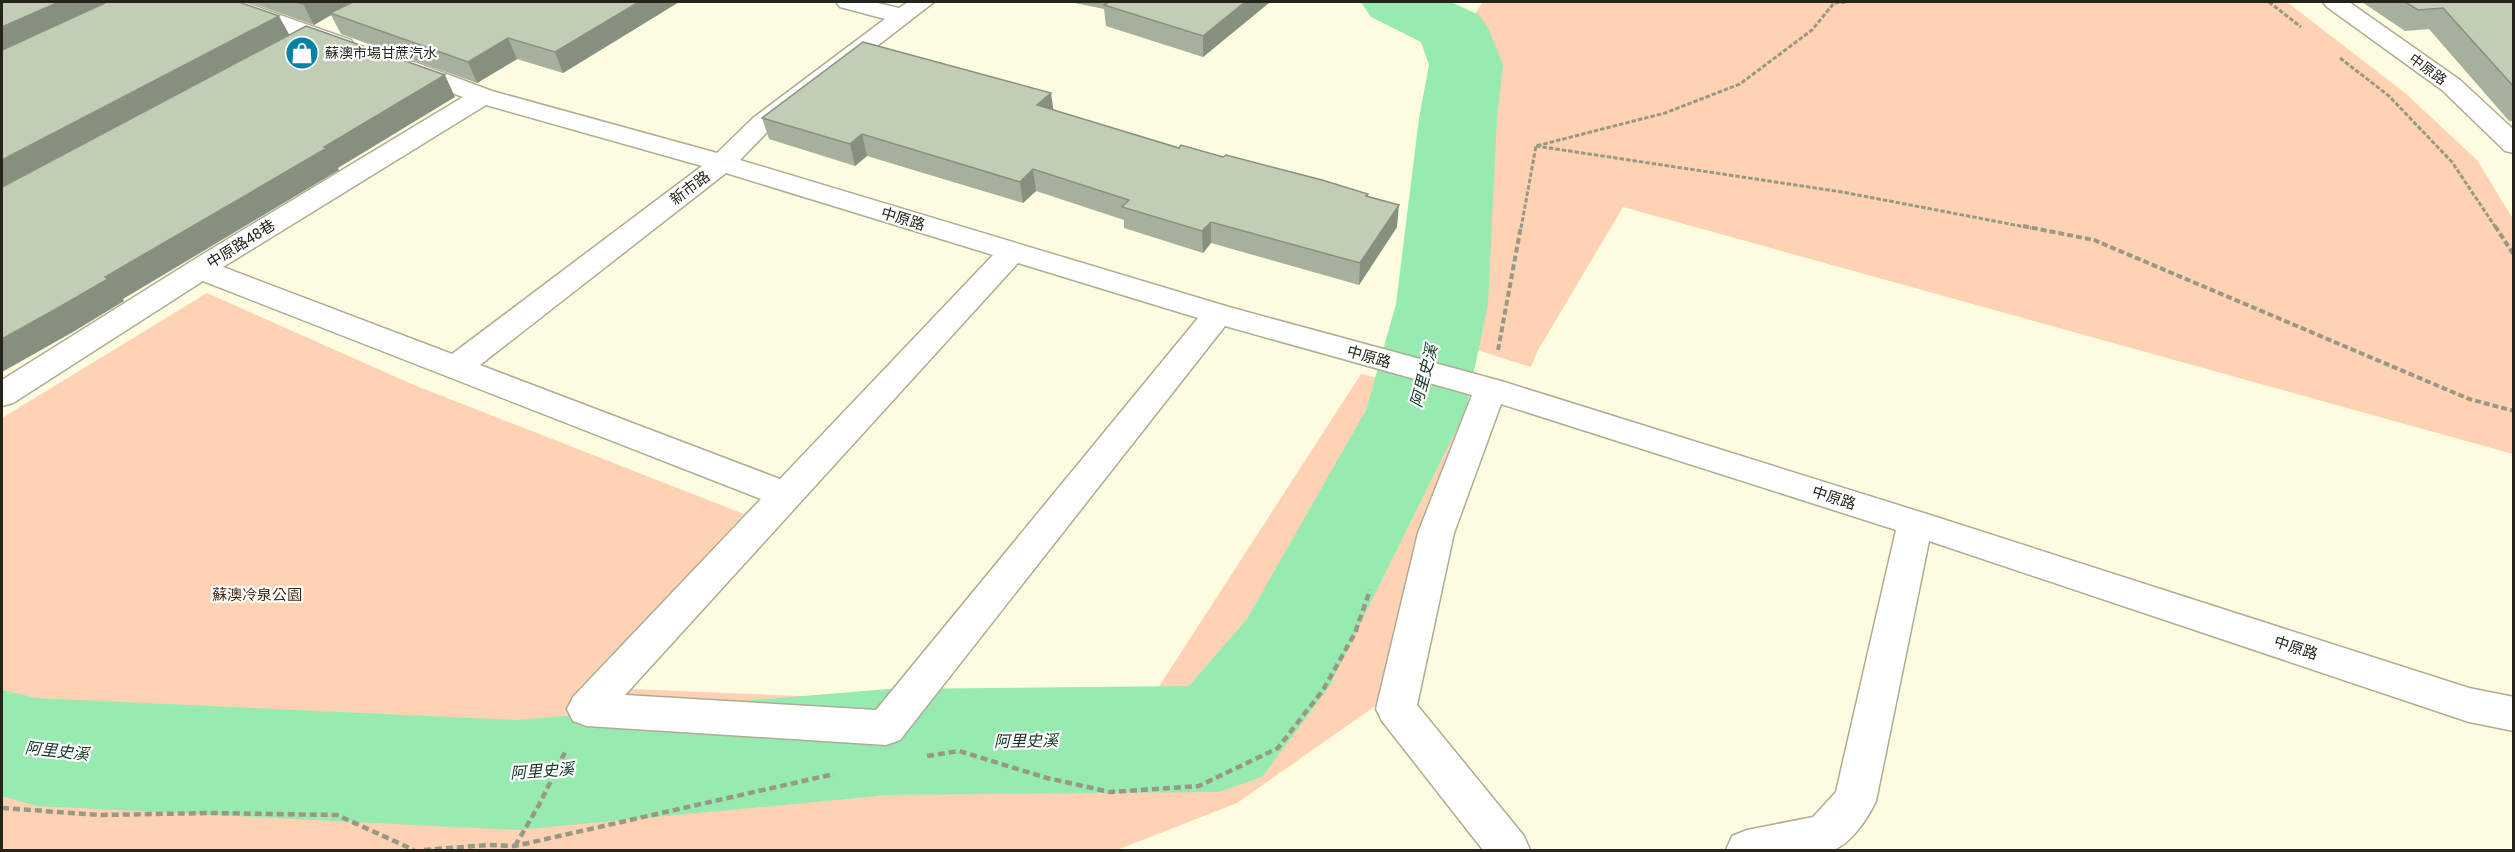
<svg xmlns="http://www.w3.org/2000/svg" width="2515" height="852" viewBox="0 0 2515 852" font-family="Roboto,'Noto Sans TC',sans-serif">
	<style>
		.green { fill: #ffd2b3 }
		.lines { fill: none; stroke-linecap: round; stroke-linejoin: round }
		.river { fill: #97ebb1; fill-rule: evenodd }
		.minor-casing { stroke: #aeac93; stroke-width: 3 }
		.path-far2 { stroke: #999884; stroke-width: 3; stroke-dasharray: 4.5 2; stroke-linecap: butt }
		.path-far1 { stroke: #999884; stroke-width: 4; stroke-dasharray: 6 3; stroke-linecap: butt }
		.path { stroke: #999884; stroke-width: 4.5; stroke-dasharray: 7 4; stroke-linecap: butt }
		.minor { fill: #fff; fill-rule: evenodd }
		.wall { fill: #a6b09c }
		.shaded-wall { fill: #87907f }
		.building { fill: #c1cdb5; stroke: #87907f; stroke-width: 1.5 }
		.labels { text-anchor: middle; dominant-baseline: central; stroke-width: 4.5; stroke-linejoin: round; paint-order: stroke }
		.far-poi-label { font-size: 14px; fill: #25241a; stroke: #fff; text-anchor: start }
		.far-street-label { font-size: 14px; fill: #25241a; stroke: #fff }
		.street-label { font-size: 15px; fill: #25241a; stroke: #fff }
		.park-label { font-size: 15px; fill: #462810; stroke: #fff }
		.water-label { font-size: 16px; font-style: italic; fill: #12351f; stroke: #fff }
	</style>
	<rect width="100%" height="100%" fill="#fdfce1"/>
	<g class="green">
		<polygon points="1483,2 2287,2 2405,93 2477,160 2513,219 2513,454 1623,207 1537,352 1531,367 1461,345 1487,70 1466,27"/>
		<polygon points="207,293 414,385 744,514 583,687 897,700 1136,722 1361,374 1478,404 1378,704 1237,803 1117,850 2,850 2,418"/>
	</g>
	<g class="lines">
		<polygon class="river" points="1361,2 1451,2 1479,15 1489,30 1503,65 1497,118 1488,304 1466,410 1329,687 1262,777 1219,792 888,795 517,830 36,806 2,796 2,690 36,698 517,720 888,689 1189,686 1247,619 1366,410 1396,304 1419,118 1429,65 1421,42 1371,17"/>
		<g class="minor-casing">
			<g id="minor">
				<polygon points="211,2 243,2 351,40 354,45 351,50 342,52 333,50 215,7"/>
				<path d="M836,2H873L899,8L908,2H934L771,128L740,160L1229,307L1501,381L1927,514L2469,688L2514,697V731L2469,722L1929,541L1876,801C1868,818 1851,844 1833,850H1726L1732,836L1747,830L1813,817L1836,792L1896,530L1501,404L1454,533L1417,705L1524,836L1530,850H1483L1382,721L1376,709L1418,533L1472,395L1225,326L900,740L886,745L587,726L573,721L567,709L573,697L761,499L203,281L13,403L2,406V380L190,262L463,97L399,73L396,68L399,63L408,61L417,63L492,91L717,153L753,118L885,19L840,7ZM486,105L702,166L452,354L223,267ZM726,173L993,255L780,479L480,365ZM1018,263L1198,318L876,710L625,695Z"/>
				<polygon points="2323,2 2349,2 2460,80 2514,130 2514,153 2505,151 2442,90 2327,7"/>
			</g>
		</g>
		<g class="path-far2">
			<polyline points="2269,2 2301,27"/>
			<polyline points="2340,58 2389,96 2452,162 2496,228"/>
			<polyline points="1536,146 1842,192 2031,228"/>
			<polyline points="1521,228 1536,146 1665,113 1740,84 1812,30 1834,3 1846,2"/>
		</g>
		<g class="path-far1">
			<polyline points="2023,226 2094,240 2469,399 2514,411"/>
			<polyline points="2495,226 2514,255"/>
			<polyline points="1498,350 1521,226"/>
		</g>
		<g class="path">
			<polyline points="927,756 959,751 1047,778 1110,792 1199,786 1278,748 1323,690 1355,633 1370,590"/>
			<polyline points="2,808 100,815 211,813 337,815 414,850"/>
			<polyline points="515,846 539,805 566,750"/>
			<polyline points="424,850 488,845 515,846 834,774"/>
		</g>
		<use href="#minor" class="minor"/>
	</g>
	<g class="wall">
		<polygon points="248,2 679,2 563,73 517,59 477,83 341,34 331,15 314,25"/>
		<polygon points="1070,2 1270,2 1203,57 1106,26 1104,9"/>
		<polygon points="2362,2 2514,2 2514,121 2509,121 2429,29 2405,31"/>
		<polygon points="1053,110 1179,148 1223,157 1368,194 1367,197 1397,227 1359,285 1211,243 1203,253 1124,228 1124,220 1036,191 1023,203 867,156 855,166 769,139 762,118"/>
	</g>
	<g class="shaded-wall">
		<polygon points="59,2 116,2 2,55 2,27"/>
		<polygon points="308,2 358,2 330,13 331,15 314,25 303,4"/>
		<polygon points="639,2 679,2 563,73 555,52"/>
		<polygon points="1245,2 1270,2 1203,57 1203,36"/>
		<polygon points="279,16 290,36 2,191 2,160"/>
		<polygon points="508,38 517,59 477,83 468,62"/>
		<polygon points="445,75 455,97 338,168 339,170 123,299 124,301 73,332 2,372 2,339"/>
		<polygon points="1051,93 1054,114 1037,105"/>
		<polygon points="862,134 867,156 855,166 850,144"/>
		<polygon points="1033,169 1036,191 1023,203 1020,182"/>
		<polygon points="1399,205 1397,227 1359,285 1360,263"/>
		<polygon points="1211,222 1211,243 1203,253 1202,231"/>
	</g>
	<g class="building">
		<polygon points="2,2 59,2 2,27"/>
		<polygon points="107,2 239,2 279,16 2,160 2,50"/>
		<polygon points="296,2 308,2 303,4"/>
		<polygon points="353,2 639,2 555,52 508,38 468,62 330,13"/>
		<polygon points="1109,2 1245,2 1203,36 1104,5"/>
		<polygon points="2405,2 2514,2 2514,87 2443,8 2418,10"/>
		<polygon points="306,26 445,75 324,147 327,148 105,277 108,279 56,309 2,339 2,187"/>
		<polygon points="863,42 1051,93 1037,105 1179,148 1181,145 1223,157 1226,155 1322,180 1368,194 1366,196 1399,205 1360,263 1211,222 1202,231 1122,207 1129,200 1033,169 1020,182 862,134 850,144 762,118"/>
	</g>
	<defs>
		<g id="shop-disc" transform="scale(1.725)"><circle r="9.5" fill="#0082a6" stroke="#fff"/><path d="M-5-2.5h2.3a2.7 3.5 0 0 1 5.4 0H5L5.5 6h-11ZM-1.5-2.5h3a1.5 2.3 0 0 0-3 0Z" fill="#fff"/></g>
	</defs>
	<g fill-rule="evenodd">
		<use href="#shop-disc" x="302" y="53"/>
	</g>
	<g class="labels">
		<g class="far-poi-label">
			<text x="325" y="53">蘇澳市場甘蔗汽水</text>
		</g>
		<g class="far-street-label">
			<text transform="translate(2428 69) rotate(36)">中原路</text>
		</g>
		<g class="street-label">
			<text transform="translate(690 188) rotate(-37)">新市路</text>
			<text transform="translate(903 219) rotate(17)">中原路</text>
			<text transform="translate(241 244) rotate(-32)">中原路48巷</text>
			<text transform="translate(1369 357) rotate(16)">中原路</text>
			<text transform="translate(1834 498) rotate(18)">中原路</text>
			<text transform="translate(2296 648) rotate(18)">中原路</text>
		</g>
		<g class="park-label">
			<text x="257" y="595">蘇澳冷泉公園</text>
		</g>
		<g class="water-label">
			<text transform="translate(1424 376) rotate(-75)">阿里史溪</text>
			<text transform="translate(1026 741) rotate(-1)">阿里史溪</text>
			<text transform="translate(57 751) rotate(6)">阿里史溪</text>
			<text transform="translate(542 771) rotate(-4)">阿里史溪</text>
		</g>
	</g>
	<rect width="2515" height="852" fill="none" stroke="#25241a" stroke-width="6"/>
</svg>
